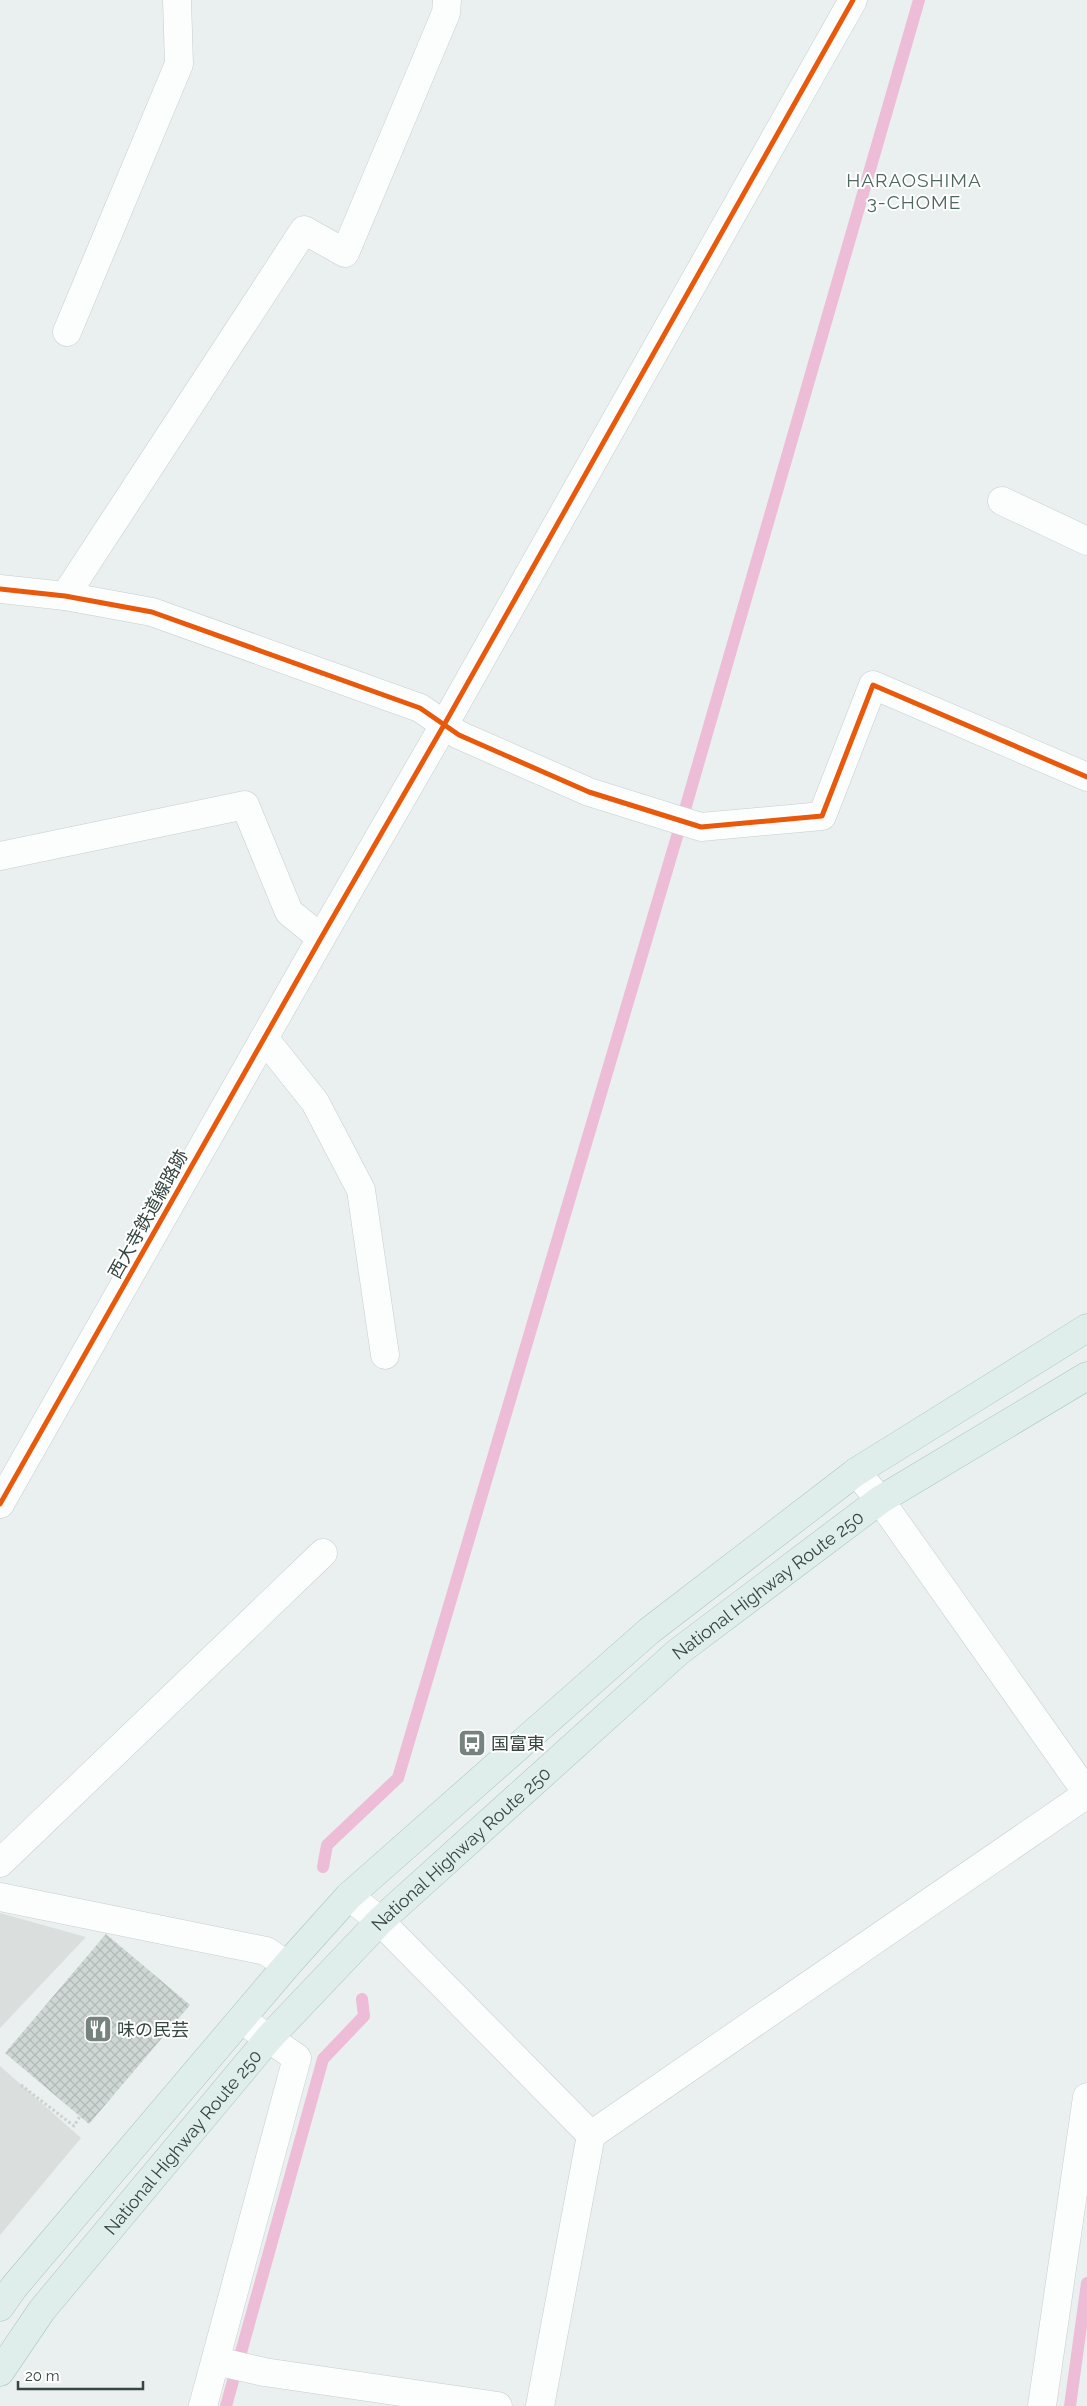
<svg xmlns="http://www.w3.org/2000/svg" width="1087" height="2406" viewBox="0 0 1087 2406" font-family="Raleway,'Noto Sans JP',sans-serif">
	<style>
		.parking { fill: #dadfde }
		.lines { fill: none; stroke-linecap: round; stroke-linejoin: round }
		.stream { stroke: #edbcd6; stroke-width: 12 }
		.building { fill: url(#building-cross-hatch) }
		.minor-casing { stroke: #c7cecc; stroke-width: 29 }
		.trunk-casing { stroke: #a6c7bd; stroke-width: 29 }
		.path { stroke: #cbd1ce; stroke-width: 3; stroke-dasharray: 2.5 2.5; stroke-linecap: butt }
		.minor { stroke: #fcfdfd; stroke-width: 28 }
		.trunk { stroke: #dfeeea; stroke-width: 28 }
		.cycleway-casing { stroke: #fff; stroke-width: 8 }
		.cycleway { stroke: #e8590c; stroke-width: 5 }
		.labels { text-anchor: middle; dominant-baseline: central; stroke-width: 4; stroke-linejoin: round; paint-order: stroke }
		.street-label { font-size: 18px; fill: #364641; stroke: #fff }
		.poi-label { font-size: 18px; fill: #364641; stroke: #fff; text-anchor: start }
		.neighbourhood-label { font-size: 19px; letter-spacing: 1px; fill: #4e685f; stroke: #fff }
	</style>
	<defs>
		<pattern id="building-cross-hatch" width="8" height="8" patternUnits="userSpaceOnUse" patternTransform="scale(1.25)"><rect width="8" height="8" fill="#cfd7d5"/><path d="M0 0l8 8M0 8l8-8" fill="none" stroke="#b2bab8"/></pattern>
	</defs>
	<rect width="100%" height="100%" fill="#eaf0ef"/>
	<g class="parking">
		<polygon points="0,1913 86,1937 0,2028"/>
		<polygon points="0,2066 81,2138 0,2235"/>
	</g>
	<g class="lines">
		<g class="stream">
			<polyline points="323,1867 327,1845 398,1778 686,806 919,0"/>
			<polyline points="226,2406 323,2059 364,2016 362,1999"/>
			<polyline points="1070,2406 1087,2283"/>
		</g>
	</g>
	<polygon class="building" points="106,1934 190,2005 89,2124 5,2053"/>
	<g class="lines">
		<g class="minor-casing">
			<g id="minor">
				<polyline points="67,332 179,64 177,0"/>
				<polyline points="1002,501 1087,541"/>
				<polyline points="0,589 65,596 152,612 420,708 459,735 589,792 701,827 822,816 873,685 1087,777"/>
				<polyline points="65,596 304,230 345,253 446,13 447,0"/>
				<polyline points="0,856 245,805 289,912 321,938"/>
				<polyline points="264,1038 315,1102 361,1190 385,1355"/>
				<polyline points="856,1472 880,1500 1087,1793"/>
				<polyline points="0,1504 321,938 444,725 853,0"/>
				<polyline points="0,1863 323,1553"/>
				<polyline points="349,1896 380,1921 591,2135"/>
				<polyline points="0,1897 266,1951 287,1965"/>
				<polyline points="216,2361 264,2372 498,2406"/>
				<polyline points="203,2406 297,2058 242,2020"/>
				<polyline points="540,2406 591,2135 1087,1794"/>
				<polyline points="1042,2406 1087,2097"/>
			</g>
		</g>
		<g class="trunk-casing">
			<g id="trunk">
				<polyline points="0,2307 14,2287 287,1965 349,1896 649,1631 856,1472 1087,1328"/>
				<path id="s1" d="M0,2372L42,2310L269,2038L380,1921L678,1652L880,1500L1087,1376"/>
			</g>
		</g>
		<polyline class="path" points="21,2085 74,2126 80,2116"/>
		<use href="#minor" class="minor"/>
		<use href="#trunk" class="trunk"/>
		<g class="cycleway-casing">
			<g id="cycleway">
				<polyline points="0,589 65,596 152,612 420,708 459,735 589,792 701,827 822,816 873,685 1087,777"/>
				<polyline points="0,1504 321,938 444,725 853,0"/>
			</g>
		</g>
		<use href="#cycleway" class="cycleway"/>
	</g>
	<defs>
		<g id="bus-square" transform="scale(1.4375)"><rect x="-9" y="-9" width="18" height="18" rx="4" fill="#75827e" stroke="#fff"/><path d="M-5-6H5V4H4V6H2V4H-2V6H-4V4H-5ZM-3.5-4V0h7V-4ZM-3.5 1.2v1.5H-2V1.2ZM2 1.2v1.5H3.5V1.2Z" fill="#fff"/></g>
		<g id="restaurant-square" transform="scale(1.4375)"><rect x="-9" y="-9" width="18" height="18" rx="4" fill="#75827e" stroke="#fff"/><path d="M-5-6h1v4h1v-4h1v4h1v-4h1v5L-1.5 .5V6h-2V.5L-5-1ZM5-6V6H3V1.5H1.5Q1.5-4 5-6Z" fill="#fff"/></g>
	</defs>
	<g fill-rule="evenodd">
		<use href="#bus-square" x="472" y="1743"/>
		<use href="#restaurant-square" x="98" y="2029"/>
	</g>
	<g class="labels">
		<g class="street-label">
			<text transform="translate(148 1214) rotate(-61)">西大寺鉄道線路跡</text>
			<text stroke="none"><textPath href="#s1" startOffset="1104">National Highway Route 250</textPath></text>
			<text stroke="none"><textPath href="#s1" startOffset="699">National Highway Route 250</textPath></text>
			<text stroke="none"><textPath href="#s1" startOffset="294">National Highway Route 250</textPath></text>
		</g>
		<g class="poi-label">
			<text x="491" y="1743">国富東</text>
			<text x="117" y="2029">味の民芸</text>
		</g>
		<g class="neighbourhood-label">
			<text x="914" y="180">HARAOSHIMA<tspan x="914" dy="22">3-CHOME</tspan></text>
		</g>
	</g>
	<path d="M18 2381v8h125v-8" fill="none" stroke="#364641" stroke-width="2.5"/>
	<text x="25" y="2381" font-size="15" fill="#364641" stroke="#ffffff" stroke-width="4" paint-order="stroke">20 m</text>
</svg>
